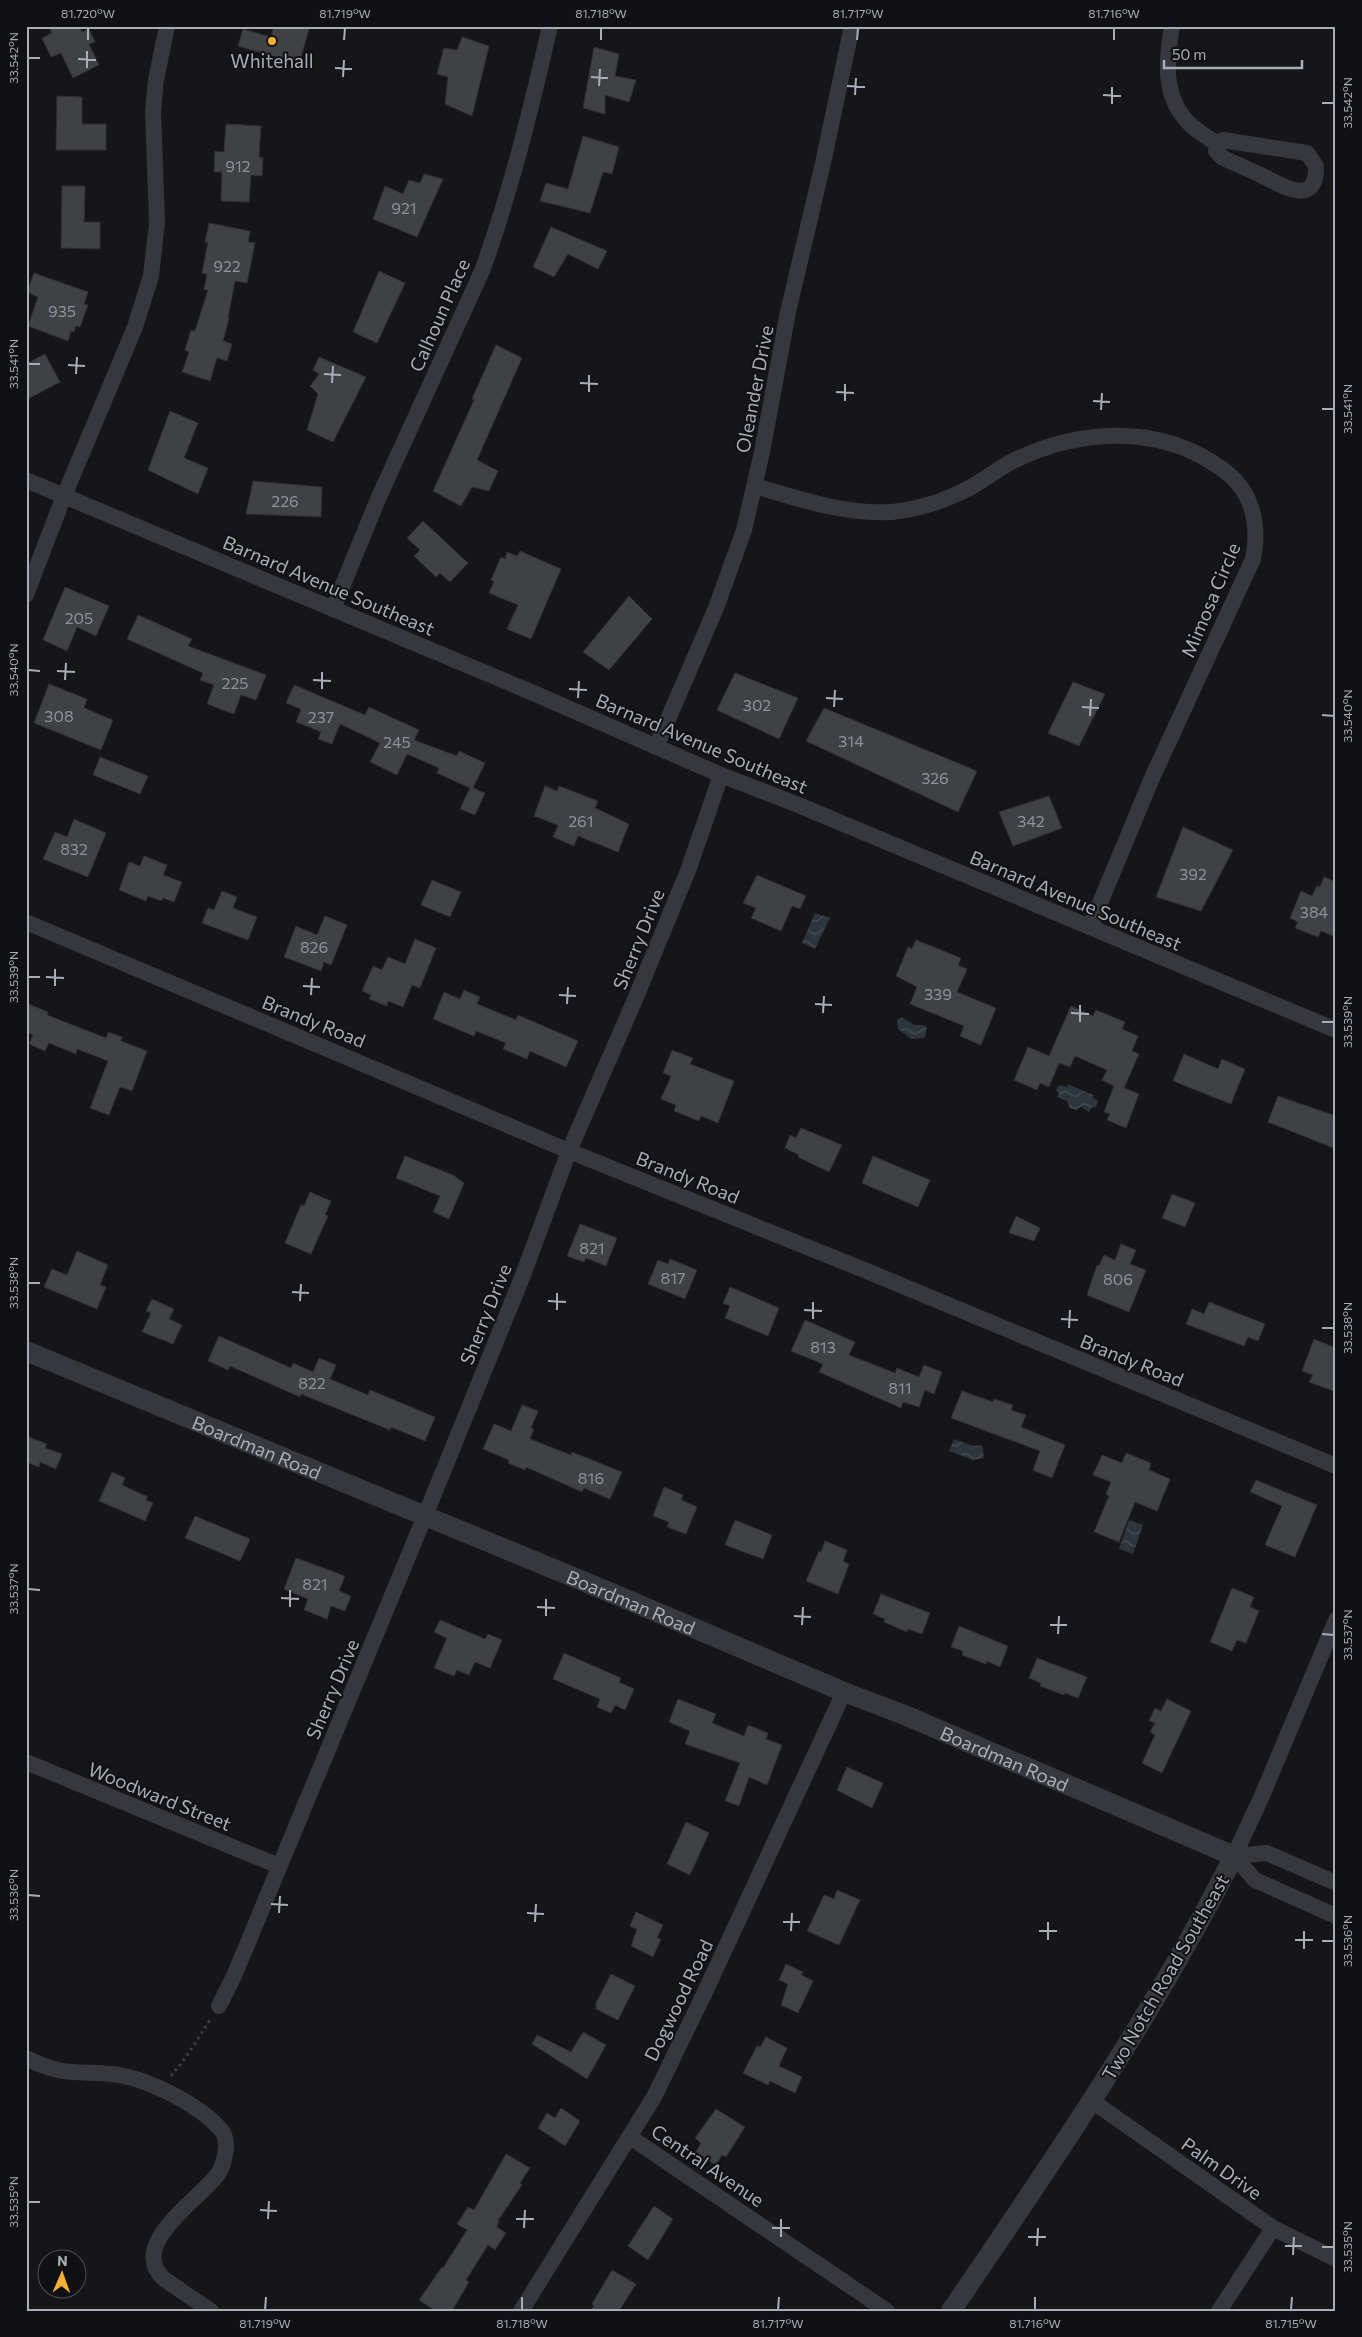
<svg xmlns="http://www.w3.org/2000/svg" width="1362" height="2337" viewBox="0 0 1362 2337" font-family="Commissioner,sans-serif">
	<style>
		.water { fill: url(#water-waves) }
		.building { fill: #404145; stroke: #303034 }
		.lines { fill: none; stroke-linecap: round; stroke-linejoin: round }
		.path { stroke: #3d3f44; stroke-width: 3; stroke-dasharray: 2.5 4; stroke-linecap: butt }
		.minor { stroke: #37383d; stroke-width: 16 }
		.tertiary { stroke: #37383d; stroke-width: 20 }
		.ticks { fill: none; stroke: #a8adb8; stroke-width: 2 }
		.poi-dot { fill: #f2b134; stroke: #111113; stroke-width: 2 }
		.labels { text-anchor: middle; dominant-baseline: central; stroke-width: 4; stroke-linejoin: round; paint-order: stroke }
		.number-label { font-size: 16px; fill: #8e929b }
		.poi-label { font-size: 19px; fill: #a8adb8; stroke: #111113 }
		.street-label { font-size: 19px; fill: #a8adb8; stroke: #111113 }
		.neatline { fill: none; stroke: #a8adb8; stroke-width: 2 }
		.ticks-label { font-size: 12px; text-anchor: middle; fill: #a8adb8 }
	</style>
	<defs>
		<pattern id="water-waves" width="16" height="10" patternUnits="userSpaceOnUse" patternTransform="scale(1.25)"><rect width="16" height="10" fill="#2c353c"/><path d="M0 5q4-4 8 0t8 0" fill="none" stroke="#485056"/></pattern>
	</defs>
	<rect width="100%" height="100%" fill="#161618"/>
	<g class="water">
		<polygon points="815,913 830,918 815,949 802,943"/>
		<polygon points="902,1017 914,1025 924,1025 927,1027 925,1038 911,1039 898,1029 897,1021"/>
		<polygon points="1068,1084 1093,1095 1092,1097 1098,1101 1096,1107 1091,1108 1089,1112 1081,1107 1076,1110 1070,1108 1067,1101 1057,1097 1059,1094 1056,1090 1059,1085 1067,1087"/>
		<polygon points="954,1439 973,1446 982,1445 984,1458 973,1460 949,1451"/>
		<polygon points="1129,1520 1143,1525 1133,1554 1119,1549"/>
	</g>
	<g class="building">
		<polygon points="49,26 79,26 82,32 89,29 95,42 89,44 99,65 73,78 61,53 51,57 42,38 52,33"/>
		<polygon points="274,26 310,26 299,64 238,46 243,29 271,37"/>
		<polygon points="462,37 489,46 472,116 445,104 448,77 437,74 444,48 457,50"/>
		<polygon points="594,47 619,54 615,76 636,80 629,102 605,95 605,114 583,108"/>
		<polygon points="57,96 82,97 82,124 106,124 106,150 56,150"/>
		<polygon points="226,124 261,126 259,157 263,158 262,176 251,175 249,202 221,201 222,172 214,172 215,151 224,152"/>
		<polygon points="583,136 619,147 612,174 603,172 590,213 540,201 546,183 568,189"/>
		<polygon points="424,174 443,179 417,237 373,219 385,186 403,194 409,180 420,183"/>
		<polygon points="62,186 85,186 84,222 100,222 100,249 61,248"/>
		<polygon points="209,223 250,231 248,242 255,243 247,283 235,281 228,318 229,319 223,341 232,344 227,361 217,358 210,381 182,372 189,352 185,350 191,330 195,331 208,290 204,290 207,274 202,273 208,242 205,242"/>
		<polygon points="551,227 607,251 598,269 568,254 554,277 533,267"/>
		<polygon points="379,271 405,283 377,343 353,332"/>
		<polygon points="34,273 88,292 84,304 88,305 80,327 76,326 74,332 71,331 68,341 28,326 38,297 27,292"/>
		<polygon points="496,345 522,358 477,460 498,471 489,491 472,487 461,506 433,491 474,400 472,399"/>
		<polygon points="45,354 60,382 26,400 26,364"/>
		<polygon points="319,357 366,377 333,442 307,430 318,394 310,386 319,374 313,370"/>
		<polygon points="170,411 198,423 184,458 208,468 198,494 148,470"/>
		<polygon points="253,481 322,487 321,517 246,514"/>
		<polygon points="423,521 468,563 450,582 440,573 436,577 414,556 420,550 407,538"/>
		<polygon points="520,551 561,569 531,639 507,629 518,605 489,593 494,582 491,580 501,557 505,559 507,552 517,556"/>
		<polygon points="65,587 109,606 96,636 77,627 67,651 43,640"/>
		<polygon points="629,596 652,619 609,670 583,652"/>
		<polygon points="138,615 192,639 188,646 266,675 256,700 241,695 234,714 207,704 214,685 200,680 203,673 127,639"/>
		<polygon points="735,673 798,698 779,739 717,710"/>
		<polygon points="1073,682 1105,694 1079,746 1048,733"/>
		<polygon points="49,684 87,699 84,708 113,720 101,750 34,723"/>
		<polygon points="294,685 365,715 369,707 419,730 414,740 457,756 459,751 485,763 473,788 485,793 475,815 460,809 470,788 437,773 439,768 407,754 397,775 370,762 380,743 340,724 332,744 318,739 321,732 296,722 301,709 286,703"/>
		<polygon points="824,708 977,771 958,812 806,741"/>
		<polygon points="100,757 148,776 140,794 93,775"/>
		<polygon points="545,786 557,791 559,786 598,801 595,808 629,824 618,852 578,836 574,846 553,837 558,825 534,816"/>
		<polygon points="1049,796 1062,828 1013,846 999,812"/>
		<polygon points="74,819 106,833 88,877 43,859 55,832 67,837"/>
		<polygon points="1183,827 1233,850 1201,911 1156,897"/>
		<polygon points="144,856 167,865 163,875 182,882 174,902 163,898 161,901 148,896 146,901 119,890 129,862 140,866"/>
		<polygon points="757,875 806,896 800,909 792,906 781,931 751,918 756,908 743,903"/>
		<polygon points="1324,877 1336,882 1336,937 1321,931 1318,937 1295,928 1298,922 1290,918 1301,891 1312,896 1317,886 1320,887"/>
		<polygon points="432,880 461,892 450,917 421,905"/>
		<polygon points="222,891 237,897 233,908 257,917 248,940 202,923 208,908 214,910"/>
		<polygon points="325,916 347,925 331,965 324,962 321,971 284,957 296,926 317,935"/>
		<polygon points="415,939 436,948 420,988 412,985 403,1007 388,1001 387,1006 369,999 371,995 362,991 373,966 382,970 388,957 405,964"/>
		<polygon points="916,940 961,958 958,965 967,969 957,992 996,1008 981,1045 960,1036 964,1026 910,1004 917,987 896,976 908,947 912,949"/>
		<polygon points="464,990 480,997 477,1004 516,1020 518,1015 578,1041 566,1067 530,1051 527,1059 503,1049 506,1043 476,1031 474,1036 433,1019 444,992 460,999"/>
		<polygon points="26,1003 48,1012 47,1015 106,1038 108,1032 122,1037 121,1041 147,1051 132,1091 120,1087 109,1115 90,1108 108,1061 77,1049 76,1054 49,1043 45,1051 29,1044 33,1035 26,1032"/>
		<polygon points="1071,1006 1093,1016 1096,1010 1125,1022 1122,1029 1138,1036 1132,1051 1139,1054 1124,1088 1139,1094 1126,1128 1107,1120 1110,1114 1104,1112 1114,1086 1102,1080 1107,1070 1075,1056 1070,1067 1059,1063 1049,1087 1040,1083 1037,1090 1014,1080 1028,1047 1049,1056"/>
		<polygon points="672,1050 693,1058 690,1064 734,1081 718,1123 701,1116 699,1121 674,1111 676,1105 661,1099 671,1076 663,1073"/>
		<polygon points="1184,1054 1218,1069 1222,1059 1245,1069 1231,1104 1173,1081"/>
		<polygon points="1278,1096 1336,1116 1336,1149 1268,1122"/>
		<polygon points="801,1128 842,1145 829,1172 798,1157 799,1155 785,1148 790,1135 796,1138"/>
		<polygon points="405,1156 453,1175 464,1183 449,1219 433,1212 440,1196 396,1178"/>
		<polygon points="873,1156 930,1180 918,1207 862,1183"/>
		<polygon points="310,1192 331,1201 325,1215 328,1216 311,1254 285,1243 301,1205 304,1206"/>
		<polygon points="1172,1194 1195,1203 1185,1227 1162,1218"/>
		<polygon points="1016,1216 1040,1228 1034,1241 1009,1233"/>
		<polygon points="580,1224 617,1238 606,1266 586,1258 584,1262 567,1256"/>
		<polygon points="1121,1244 1136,1250 1130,1264 1146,1270 1129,1312 1087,1295 1097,1265 1099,1266 1104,1255 1115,1260"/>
		<polygon points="77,1251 108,1265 100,1285 106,1287 97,1309 44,1287 52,1269 67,1275"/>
		<polygon points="670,1259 697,1270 685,1299 648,1284 658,1260 668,1264"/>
		<polygon points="730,1287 779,1308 768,1336 725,1318 730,1306 723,1303"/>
		<polygon points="152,1299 174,1309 169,1319 182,1325 173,1344 142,1332 151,1313 146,1311"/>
		<polygon points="1209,1302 1265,1324 1258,1341 1248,1337 1244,1346 1186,1324 1192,1309 1204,1314"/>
		<polygon points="805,1320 855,1342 849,1355 895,1373 897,1368 919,1377 924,1365 942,1372 934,1394 925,1390 919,1407 903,1402 901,1408 819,1372 823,1364 791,1351"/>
		<polygon points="219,1336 291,1368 293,1363 313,1372 319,1358 336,1365 330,1379 368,1395 370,1390 435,1417 425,1441 391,1427 390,1430 301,1394 300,1397 230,1366 228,1370 208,1361"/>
		<polygon points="1314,1339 1336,1348 1336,1392 1309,1382 1313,1375 1302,1371"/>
		<polygon points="962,1391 993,1402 994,1399 1013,1405 1011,1410 1026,1415 1021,1427 1065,1445 1052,1478 1033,1470 1040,1451 951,1418"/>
		<polygon points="522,1405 538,1411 531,1428 534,1429 530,1439 571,1455 572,1452 622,1472 610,1499 584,1488 582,1492 526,1467 525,1470 508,1463 509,1460 483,1449 494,1424 511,1431"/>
		<polygon points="26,1436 47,1444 45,1448 62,1454 56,1469 40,1462 39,1467 26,1462"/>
		<polygon points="1126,1453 1151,1463 1149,1470 1170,1479 1157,1511 1135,1502 1119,1542 1094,1532 1109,1496 1106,1494 1111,1482 1093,1475 1102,1455 1122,1463"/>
		<polygon points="112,1472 125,1478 122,1485 148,1497 146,1500 153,1503 145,1521 99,1501"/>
		<polygon points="1256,1480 1317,1505 1295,1557 1265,1545 1282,1506 1250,1492"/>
		<polygon points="664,1487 683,1495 681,1500 697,1507 686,1534 667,1527 669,1522 653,1516"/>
		<polygon points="195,1516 250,1539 240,1561 185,1538"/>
		<polygon points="735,1520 772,1535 763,1559 725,1545"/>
		<polygon points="825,1541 847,1550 843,1561 849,1564 838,1594 806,1581 819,1551 821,1552"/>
		<polygon points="296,1558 345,1576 339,1591 351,1596 345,1611 331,1606 327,1619 304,1610 308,1599 284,1589"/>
		<polygon points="1232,1588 1254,1597 1250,1607 1259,1611 1246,1643 1237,1640 1232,1651 1210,1642"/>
		<polygon points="881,1594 930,1613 922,1634 908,1629 907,1632 884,1622 885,1619 873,1614"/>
		<polygon points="440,1620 485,1639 488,1634 502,1640 490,1668 475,1662 469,1675 457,1670 454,1676 434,1668 447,1638 434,1632"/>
		<polygon points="959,1626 1008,1646 1000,1667 987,1661 986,1664 962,1655 963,1651 951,1647"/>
		<polygon points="564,1653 621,1678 619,1682 634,1689 625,1710 615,1705 611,1713 597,1707 600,1699 553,1679"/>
		<polygon points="1037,1658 1087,1677 1078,1698 1065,1693 1064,1695 1040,1686 1041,1683 1029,1678"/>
		<polygon points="678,1699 716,1714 712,1723 744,1736 748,1725 768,1733 766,1739 782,1745 767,1785 749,1777 739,1806 725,1801 740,1763 685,1744 690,1731 669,1722"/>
		<polygon points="1167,1699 1191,1711 1162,1773 1142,1763 1155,1735 1150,1732 1155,1723 1149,1721 1155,1708 1161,1711"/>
		<polygon points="847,1767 883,1783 872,1808 837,1790"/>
		<polygon points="686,1822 709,1833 690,1875 667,1864"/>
		<polygon points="837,1890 860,1900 839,1945 807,1931 824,1895 834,1899"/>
		<polygon points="636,1912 663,1925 657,1938 661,1939 653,1957 631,1946 637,1929 630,1926"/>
		<polygon points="786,1964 803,1972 801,1975 813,1981 798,2013 781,2005 788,1984 779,1980"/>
		<polygon points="611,1974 635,1986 618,2020 596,2009 596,2003"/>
		<polygon points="583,2032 606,2045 587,2079 532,2044 537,2035 571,2052"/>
		<polygon points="766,2037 787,2048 779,2066 802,2077 795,2093 770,2081 768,2085 743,2073 757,2046 760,2047"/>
		<polygon points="561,2108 580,2121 565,2146 538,2128 547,2113 555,2118"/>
		<polygon points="716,2109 745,2127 726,2157 722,2155 716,2165 696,2152 701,2143 695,2138"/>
		<polygon points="506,2154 530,2168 520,2183 522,2185 499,2219 497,2227 506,2233 495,2250 488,2245 466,2280 469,2282 452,2311 436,2311 419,2300 442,2267 443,2268 467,2230 457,2224 468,2207 474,2210"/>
		<polygon points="654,2206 673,2219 648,2260 628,2246"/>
		<polygon points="612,2270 636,2284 619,2311 590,2311 594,2306 592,2304"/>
	</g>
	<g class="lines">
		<polyline class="path" points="171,2076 186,2057 210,2020"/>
		<g class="minor">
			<path d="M1172,26C1166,62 1162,100 1193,127C1200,133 1210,139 1218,144"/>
			<path d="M1223,140L1307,153L1316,166C1317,208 1282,186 1263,176C1250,170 1237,164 1223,158L1216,151L1218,144Z"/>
			<polyline points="26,480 531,692 721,775 796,804 1336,1030"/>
			<path d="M755,486C799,499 846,515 892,512C920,509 947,500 971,487C986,479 999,468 1013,461C1079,429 1159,423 1222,469C1252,490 1260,523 1253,559L1152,778L1090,927"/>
			<polyline points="26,595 64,496 135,327 151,276 157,223 153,111 156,80 167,26"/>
			<path d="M333,609L378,499L482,271C511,191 531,109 550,26"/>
			<polyline points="656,747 716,608 744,530 762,452 788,312 823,163 852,26"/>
			<polyline points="26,922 569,1151 874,1274 1336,1466"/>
			<polyline points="26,1762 279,1866"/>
			<polyline points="1234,1856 1261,1798 1336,1620"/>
			<polyline points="1234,1856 1255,1880 1336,1916"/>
			<polyline points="1234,1856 1267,1853 1336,1883"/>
			<polyline points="219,2006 234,1976 425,1516 523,1275 569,1151 636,997 689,868 721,775"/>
			<path d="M26,2058C62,2076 74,2071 111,2074C145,2077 199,2104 221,2130C225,2134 226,2143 226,2148C225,2157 223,2167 218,2174C199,2200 127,2244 164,2279L211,2311"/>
			<polyline points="1092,2101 1273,2228 1336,2259"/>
			<polyline points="630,2137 887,2311"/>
			<polyline points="521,2311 654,2097 705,1992 844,1692"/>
			<polyline points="1219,2311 1273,2228"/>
		</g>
		<path class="tertiary" id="s1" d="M26,1351L614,1594L844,1692L907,1716L1234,1856C1153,2015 1052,2163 951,2311"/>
	</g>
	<path class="ticks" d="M88,40V28M344,40L345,28M601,40V28M857,40L858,28M1114,40V28M28,58H40M78,59L96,60M87,68V51M335,68L352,69M343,77L344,60M591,77L608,78M599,86L600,69M847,86L865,87M855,95L856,78M1103,95L1121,96M1322,103H1334M1112,104V87M28,364H40M68,365L85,366M76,374L77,357M324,374L341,375M332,383L333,366M580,383L598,384M589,392V375M836,392L854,393M845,401V384M1093,401L1110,402M1322,409H1334M1101,410L1102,393M28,670L40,671M57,671L75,672M65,680L66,663M313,680L331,681M322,689V672M569,689L587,690M578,698L579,681M826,698L843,699M834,707L835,690M1082,707L1099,708M1322,715L1334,716M1090,716L1091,699M28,977H40M46,977L64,978M55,986V969M303,986L320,987M311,995L312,978M559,995L576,996M567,1004L568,987M815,1004L832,1005M823,1013L824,996M1071,1013L1089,1014M1080,1022V1005M1322,1022H1334M28,1283H40M292,1292L309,1293M300,1301L301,1284M548,1301L566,1302M557,1310V1293M804,1310L822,1311M813,1319V1302M1061,1319L1078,1320M1069,1328L1070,1310M1322,1328H1334M28,1589L40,1590M281,1598L299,1599M290,1607V1590M537,1607L555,1608M546,1616V1599M794,1616L811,1617M802,1625L803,1607M1050,1625H1067M1058,1634L1059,1616M1322,1634L1334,1635M28,1895L40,1896M271,1904L288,1905M279,1913L280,1896M527,1913L544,1914M535,1922L536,1904M783,1922H800M791,1931L792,1913M1039,1931H1057M1048,1940V1922M1295,1940H1313M1322,1941H1334M1304,1949V1931M28,2202H40M260,2210L277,2211M268,2219L269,2201M516,2219H534M524,2228L525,2210M772,2228H790M781,2237V2219M1028,2237H1046M1037,2246L1038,2228M1285,2246H1302M1322,2247H1334M1293,2255L1294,2237M265,2310L266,2297M522,2310V2297M778,2310L779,2297M1035,2310V2297M1291,2310L1292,2297"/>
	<circle class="poi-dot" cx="272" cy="41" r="5"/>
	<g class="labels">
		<g class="number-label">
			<text x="238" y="165">912</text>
			<text x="404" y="207">921</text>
			<text x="227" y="265">922</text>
			<text x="62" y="310">935</text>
			<text x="285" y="500">226</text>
			<text x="79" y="617">205</text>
			<text x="235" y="682">225</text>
			<text x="757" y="704">302</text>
			<text x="59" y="715">308</text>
			<text x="321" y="716">237</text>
			<text x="851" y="740">314</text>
			<text x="397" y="741">245</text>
			<text x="935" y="777">326</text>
			<text x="581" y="820">261</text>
			<text x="1031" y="820">342</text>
			<text x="74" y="848">832</text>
			<text x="1193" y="873">392</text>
			<text x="1314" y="911">384</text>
			<text x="314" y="946">826</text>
			<text x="938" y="993">339</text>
			<text x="592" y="1247">821</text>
			<text x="673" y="1277">817</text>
			<text x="1118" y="1278">806</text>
			<text x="823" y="1346">813</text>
			<text x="312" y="1382">822</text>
			<text x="900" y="1387">811</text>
			<text x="591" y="1477">816</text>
			<text x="315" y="1583">821</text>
		</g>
		<g class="poi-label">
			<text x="272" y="60">Whitehall</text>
		</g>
		<g class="street-label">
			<text transform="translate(439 315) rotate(-66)">Calhoun Place</text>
			<text transform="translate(754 389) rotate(-79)">Oleander Drive</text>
			<text transform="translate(329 585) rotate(23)">Barnard Avenue Southeast</text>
			<text transform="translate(1210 600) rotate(-67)">Mimosa Circle</text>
			<text transform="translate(702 743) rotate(23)">Barnard Avenue Southeast</text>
			<text transform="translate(1076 900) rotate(23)">Barnard Avenue Southeast</text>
			<text transform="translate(638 939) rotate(-68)">Sherry Drive</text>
			<text transform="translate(314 1021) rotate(22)">Brandy Road</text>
			<text transform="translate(688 1177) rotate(22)">Brandy Road</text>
			<text transform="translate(485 1314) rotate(-68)">Sherry Drive</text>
			<text transform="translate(1132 1360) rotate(22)">Brandy Road</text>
			<text stroke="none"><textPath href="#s1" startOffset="250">Boardman Road</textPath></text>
			<text stroke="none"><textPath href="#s1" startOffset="655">Boardman Road</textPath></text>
			<text transform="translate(332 1689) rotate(-67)">Sherry Drive</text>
			<text stroke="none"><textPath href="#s1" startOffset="1060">Boardman Road</textPath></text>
			<text transform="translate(160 1796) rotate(22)">Woodward Street</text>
			<text transform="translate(1165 1977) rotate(-60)">Two Notch Road Southeast</text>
			<text transform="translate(678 2000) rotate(-64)">Dogwood Road</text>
			<text transform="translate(708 2165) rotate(34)">Central Avenue</text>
			<text transform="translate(1222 2168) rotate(35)">Palm Drive</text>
		</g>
	</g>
	<rect width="1362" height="2337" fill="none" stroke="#111113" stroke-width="55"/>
	<g transform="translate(62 2274) rotate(2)"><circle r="24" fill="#111113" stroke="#4d4f55"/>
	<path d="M0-4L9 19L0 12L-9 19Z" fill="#f2b134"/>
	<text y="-8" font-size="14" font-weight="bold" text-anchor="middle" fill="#a8adb8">N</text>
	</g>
	<path d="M1164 60v8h138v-8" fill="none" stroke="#a8adb8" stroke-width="2.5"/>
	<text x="1172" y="60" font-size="15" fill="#a8adb8" stroke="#111113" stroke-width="4" paint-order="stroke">50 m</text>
	<rect x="28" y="28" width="1306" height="2282" class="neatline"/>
	<g class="ticks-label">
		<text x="88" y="18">81.720°W</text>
		<text x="345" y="18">81.719°W</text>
		<text x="601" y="18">81.718°W</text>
		<text x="858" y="18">81.717°W</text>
		<text x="1114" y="18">81.716°W</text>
		<text transform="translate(14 58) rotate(-90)" y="4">33.542°N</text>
		<text transform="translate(1348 103) rotate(-90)" y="4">33.542°N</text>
		<text transform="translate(14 364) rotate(-90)" y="4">33.541°N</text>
		<text transform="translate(1348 409) rotate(-90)" y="4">33.541°N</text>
		<text transform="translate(14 670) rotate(-90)" y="4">33.540°N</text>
		<text transform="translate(1348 716) rotate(-90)" y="4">33.540°N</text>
		<text transform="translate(14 977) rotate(-90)" y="4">33.539°N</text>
		<text transform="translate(1348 1022) rotate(-90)" y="4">33.539°N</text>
		<text transform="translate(14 1283) rotate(-90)" y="4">33.538°N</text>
		<text transform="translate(1348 1328) rotate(-90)" y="4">33.538°N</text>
		<text transform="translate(14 1589) rotate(-90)" y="4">33.537°N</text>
		<text transform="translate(1348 1635) rotate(-90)" y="4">33.537°N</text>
		<text transform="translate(14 1895) rotate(-90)" y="4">33.536°N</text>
		<text transform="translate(1348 1941) rotate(-90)" y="4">33.536°N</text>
		<text transform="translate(14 2202) rotate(-90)" y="4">33.535°N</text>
		<text transform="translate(1348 2247) rotate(-90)" y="4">33.535°N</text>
		<text x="265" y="2328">81.719°W</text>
		<text x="522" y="2328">81.718°W</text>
		<text x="778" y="2328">81.717°W</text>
		<text x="1035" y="2328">81.716°W</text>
		<text x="1291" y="2328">81.715°W</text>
	</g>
</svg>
